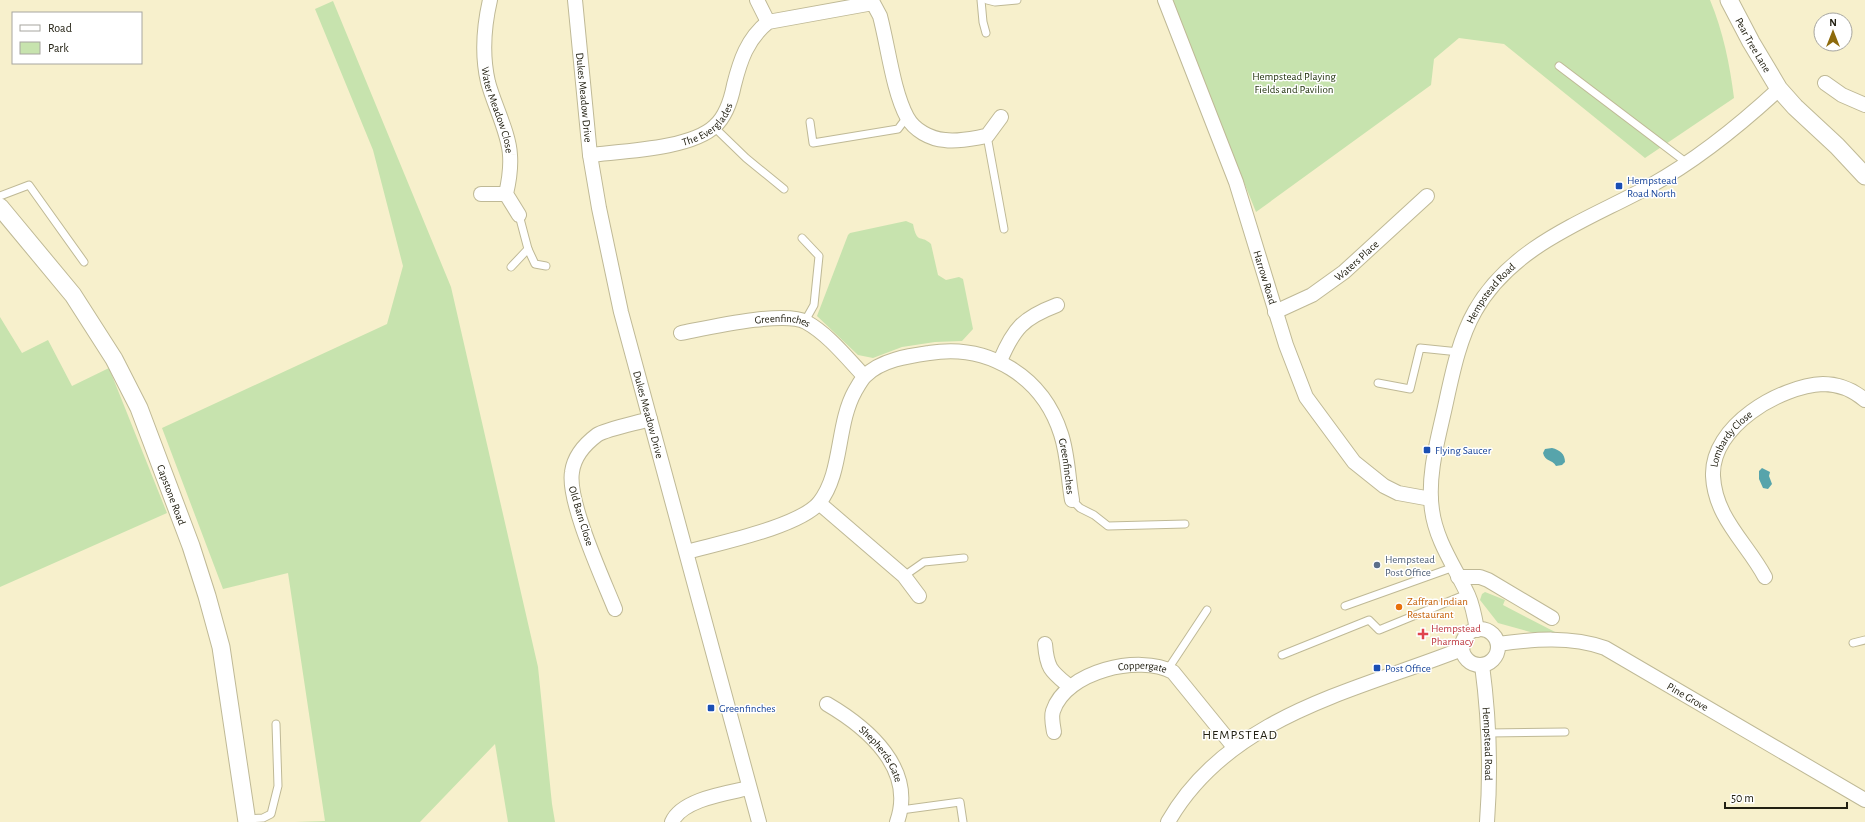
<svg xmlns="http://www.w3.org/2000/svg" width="1865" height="822" viewBox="0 0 1865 822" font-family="'Alegreya Sans',sans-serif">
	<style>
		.green { fill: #c7e3ae }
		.water { fill: #57a4ab }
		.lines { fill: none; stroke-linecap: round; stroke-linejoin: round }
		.service-casing { stroke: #bfb996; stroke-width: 9 }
		.minor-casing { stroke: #bfb996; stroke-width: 16 }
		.tertiary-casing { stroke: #bfb996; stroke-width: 19 }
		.service { stroke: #fff; stroke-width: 7 }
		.minor { stroke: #fff; stroke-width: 14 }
		.tertiary { stroke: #fff; stroke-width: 17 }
		.transit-dot { fill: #1a4fb4; stroke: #fff; stroke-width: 1.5 }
		.service-dot { fill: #5c6f8a; stroke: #fff; stroke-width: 1.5 }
		.food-dot { fill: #e8710a; stroke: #fff; stroke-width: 1.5 }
		.health-dot { fill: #e0444e; stroke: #fff; stroke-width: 1.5 }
		.labels { text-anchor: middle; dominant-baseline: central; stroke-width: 3; stroke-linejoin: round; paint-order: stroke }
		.street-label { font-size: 11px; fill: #222012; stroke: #fff }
		.park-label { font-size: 11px; fill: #21330d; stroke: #fff }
		.transit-label { font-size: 11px; fill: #164399; stroke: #fff; text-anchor: start }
		.service-label { font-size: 11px; fill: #4e5e75; stroke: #fff; text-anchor: start }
		.food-label { font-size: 11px; fill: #c56008; stroke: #fff; text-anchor: start }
		.health-label { font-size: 11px; fill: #be3a42; stroke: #fff; text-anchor: start }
		.quarter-label { font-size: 13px; letter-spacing: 1px; fill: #222012; stroke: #fff }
	</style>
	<rect width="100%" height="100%" fill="#f7f0cc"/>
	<g class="green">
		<path d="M1170,0H1710C1723,31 1730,65 1734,98L1645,158L1504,44L1459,38L1434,59L1431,85L1256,212Z"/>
		<polygon points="333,1 451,287 538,667 552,804 555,822 508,822 495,744 420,822 295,822 325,821 288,573 223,589 162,428 387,324 403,266 373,150 315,9"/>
		<path d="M906,221L913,224C917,245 921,234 931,244L938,275L946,280L959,277L963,279L973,329L962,341L935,342L902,347L873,358L858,355L817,316L848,235L850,233Z"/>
		<polygon points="0,317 22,353 48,340 72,386 109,368 167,513 0,587"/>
		<polygon points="1485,592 1505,600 1503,605 1559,634 1534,633 1498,623 1480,600 1482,594"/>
	</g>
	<g class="water">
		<path d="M1552,448C1560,450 1565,454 1565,462L1562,465L1556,466C1552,459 1545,462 1543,453L1545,449Z"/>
		<polygon points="1762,468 1770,472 1769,476 1772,484 1768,489 1763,488 1759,479 1759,471"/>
	</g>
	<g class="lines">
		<g class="service-casing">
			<g id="service">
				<polyline points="981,0 983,22 986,33"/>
				<polyline points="987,0 995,2 1017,0"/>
				<polyline points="1559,66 1687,163"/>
				<polyline points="810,122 813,143 898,129 907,117"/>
				<polyline points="714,127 746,158 784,189"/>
				<polyline points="987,136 1004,229"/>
				<polyline points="0,196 29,185 84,262"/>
				<polyline points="802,238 819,256 814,305 805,321"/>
				<polyline points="528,249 535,264 546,266"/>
				<polyline points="511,267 528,249 519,215"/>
				<polyline points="1378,383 1410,389 1420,348 1459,352"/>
				<polyline points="1072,500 1080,508 1094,515 1108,526 1185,524"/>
				<polyline points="904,576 924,562 964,558"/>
				<polyline points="1345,606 1454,567"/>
				<polyline points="1853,643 1865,640"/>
				<polyline points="1282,655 1369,620 1379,630 1467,594"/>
				<polyline points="1168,669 1207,610"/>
				<polyline points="1488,733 1565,732"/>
				<polyline points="901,810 960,802 963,822"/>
				<polyline points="247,819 263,818 271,814 278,786 276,724"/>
			</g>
		</g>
		<g class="minor-casing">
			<g id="minor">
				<path id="s1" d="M490,0C484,26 482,56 488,82C494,105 509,133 510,155C511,168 509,181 506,194L519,215"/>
				<path id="s2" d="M575,0L590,155L599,208L621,312L759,822"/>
				<polyline points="757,0 768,22"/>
				<path id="s3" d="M1165,0L1236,182L1286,345L1306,397L1354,462L1384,486L1398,493L1431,499"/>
				<polyline points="1825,83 1842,95 1865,105"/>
				<path id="s4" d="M590,155C623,151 691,149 715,126C726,116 731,100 734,85C740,61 747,39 768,22L873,3L880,16C888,46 893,91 907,117C914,130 930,139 945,140C959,142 974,138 987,136L1001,117"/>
				<polyline points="481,194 506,194"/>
				<path id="s5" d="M1275,312L1312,295L1344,272L1427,196"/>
				<path id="s6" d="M681,333C707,328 784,310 806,322C828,334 847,358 864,376"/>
				<path d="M1000,361C1014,328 1023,318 1057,305"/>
				<polyline points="819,503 904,576 919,596"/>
				<path id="s7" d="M687,552C719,543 798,527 819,503C843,473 836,425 855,391C858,386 861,380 865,376C881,360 908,356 929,353C989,343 1043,377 1061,434C1068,455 1068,478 1072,500"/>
				<polyline points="1458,577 1480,577 1488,580 1552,618"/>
				<path id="s8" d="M1765,577C1747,543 1715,518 1713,476C1711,426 1780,386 1823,384C1839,384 1853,390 1865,400"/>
				<path d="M615,609C603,579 567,501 572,472C574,457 585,444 597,435C606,429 637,423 650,419"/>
				<circle cx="1480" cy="647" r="18"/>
				<path id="s9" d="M1477,630C1475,618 1473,606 1468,595C1455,567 1436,541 1432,510C1427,476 1438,439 1445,407C1452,375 1459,339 1475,311C1512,245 1588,220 1650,186C1697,160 1740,125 1779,89"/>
				<path d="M1045,644C1047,669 1051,671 1070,687"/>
				<path id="s10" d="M1498,644C1534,639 1571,636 1605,648L1865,800"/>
				<path id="s11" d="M1482,665C1489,717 1491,770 1487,822"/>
				<path id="s12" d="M827,704C868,728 916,769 897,822"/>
				<path id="s13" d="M1054,732C1053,726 1051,717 1053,711C1066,671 1139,654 1173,672L1234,747"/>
				<path d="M672,822C682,799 728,793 749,788"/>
				<path d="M1168,822C1229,715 1356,691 1462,649"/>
			</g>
		</g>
		<g class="tertiary-casing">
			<g id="tertiary">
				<path id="s14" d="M1729,0L1751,42L1779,89L1795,107L1837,146L1865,176"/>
				<path id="s15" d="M0,207L73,295L114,359L139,408L191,546L207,596L221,647L247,822"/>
			</g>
		</g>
		<use href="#service" class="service"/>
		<use href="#minor" class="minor"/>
		<use href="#tertiary" class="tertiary"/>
	</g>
	<g class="transit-dot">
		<rect x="1615" y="182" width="8" height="8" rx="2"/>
		<rect x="1423" y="446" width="8" height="8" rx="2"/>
		<rect x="1373" y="664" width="8" height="8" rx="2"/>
		<rect x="707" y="704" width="8" height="8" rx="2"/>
	</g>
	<circle class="service-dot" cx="1377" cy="565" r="4"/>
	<circle class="food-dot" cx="1399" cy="607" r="4"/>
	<path class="health-dot" d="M1421 628h4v4h4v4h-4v4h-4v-4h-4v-4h4z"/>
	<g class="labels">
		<g class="street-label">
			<text stroke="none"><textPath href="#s14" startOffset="51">Pear Tree Lane</textPath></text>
			<text stroke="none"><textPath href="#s2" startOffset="98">Dukes Meadow Drive</textPath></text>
			<text stroke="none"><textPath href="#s1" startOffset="112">Water Meadow Close</textPath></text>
			<text stroke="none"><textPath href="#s4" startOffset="125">The Everglades</textPath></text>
			<text stroke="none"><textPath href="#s5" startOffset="97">Waters Place</textPath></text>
			<text stroke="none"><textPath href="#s3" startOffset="295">Harrow Road</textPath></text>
			<text stroke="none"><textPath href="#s9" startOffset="358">Hempstead Road</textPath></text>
			<text stroke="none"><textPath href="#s6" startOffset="103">Greenfinches</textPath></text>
			<text stroke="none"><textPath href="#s2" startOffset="422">Dukes Meadow Drive</textPath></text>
			<text stroke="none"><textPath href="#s8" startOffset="158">Lombardy Close</textPath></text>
			<text stroke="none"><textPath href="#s7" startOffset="550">Greenfinches</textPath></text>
			<text stroke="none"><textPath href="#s15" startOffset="338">Capstone Road</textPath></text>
			<text transform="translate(581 516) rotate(73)">Old Barn Close</text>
			<text stroke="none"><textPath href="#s13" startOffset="128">Coppergate</textPath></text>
			<text stroke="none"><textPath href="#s10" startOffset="204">Pine Grove</textPath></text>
			<text stroke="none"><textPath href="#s11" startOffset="79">Hempstead Road</textPath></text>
			<text stroke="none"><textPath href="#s12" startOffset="75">Shepherds Gate</textPath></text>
		</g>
		<g class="park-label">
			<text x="1294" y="76">Hempstead Playing<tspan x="1294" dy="13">Fields and Pavilion</tspan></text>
		</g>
		<g class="transit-label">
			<text x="1627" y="180">Hempstead<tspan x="1627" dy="13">Road North</tspan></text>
			<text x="1435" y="450">Flying Saucer</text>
			<text x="1385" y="668">Post Office</text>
			<text x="719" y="708">Greenfinches</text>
		</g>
		<g class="service-label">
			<text x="1385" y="559">Hempstead<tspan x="1385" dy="13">Post Office</tspan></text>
		</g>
		<g class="food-label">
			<text x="1407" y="601">Zaffran Indian<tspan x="1407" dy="13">Restaurant</tspan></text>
		</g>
		<g class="health-label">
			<text x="1431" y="628">Hempstead<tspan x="1431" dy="13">Pharmacy</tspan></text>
		</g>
		<g class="quarter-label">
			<text x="1240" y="735">HEMPSTEAD</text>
		</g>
	</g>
	<rect x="12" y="12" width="130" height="52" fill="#ffffff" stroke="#a7a6a0"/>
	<rect x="20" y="25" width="20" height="6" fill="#ffffff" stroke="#a7a6a0"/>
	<text x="48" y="32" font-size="12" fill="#222012">Road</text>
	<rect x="20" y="42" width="20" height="12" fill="#c7e3ae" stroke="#a7a6a0"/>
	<text x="48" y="52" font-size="12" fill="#222012">Park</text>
	<g transform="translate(1833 32)"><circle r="19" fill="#ffffff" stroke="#a7a6a0"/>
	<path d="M0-3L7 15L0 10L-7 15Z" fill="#8d6a0c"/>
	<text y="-6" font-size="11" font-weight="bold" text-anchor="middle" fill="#222012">N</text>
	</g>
	<path d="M1725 802v6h122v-6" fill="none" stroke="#222012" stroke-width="2"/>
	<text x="1731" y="802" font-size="12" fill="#222012" stroke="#ffffff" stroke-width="3" paint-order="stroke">50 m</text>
</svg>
